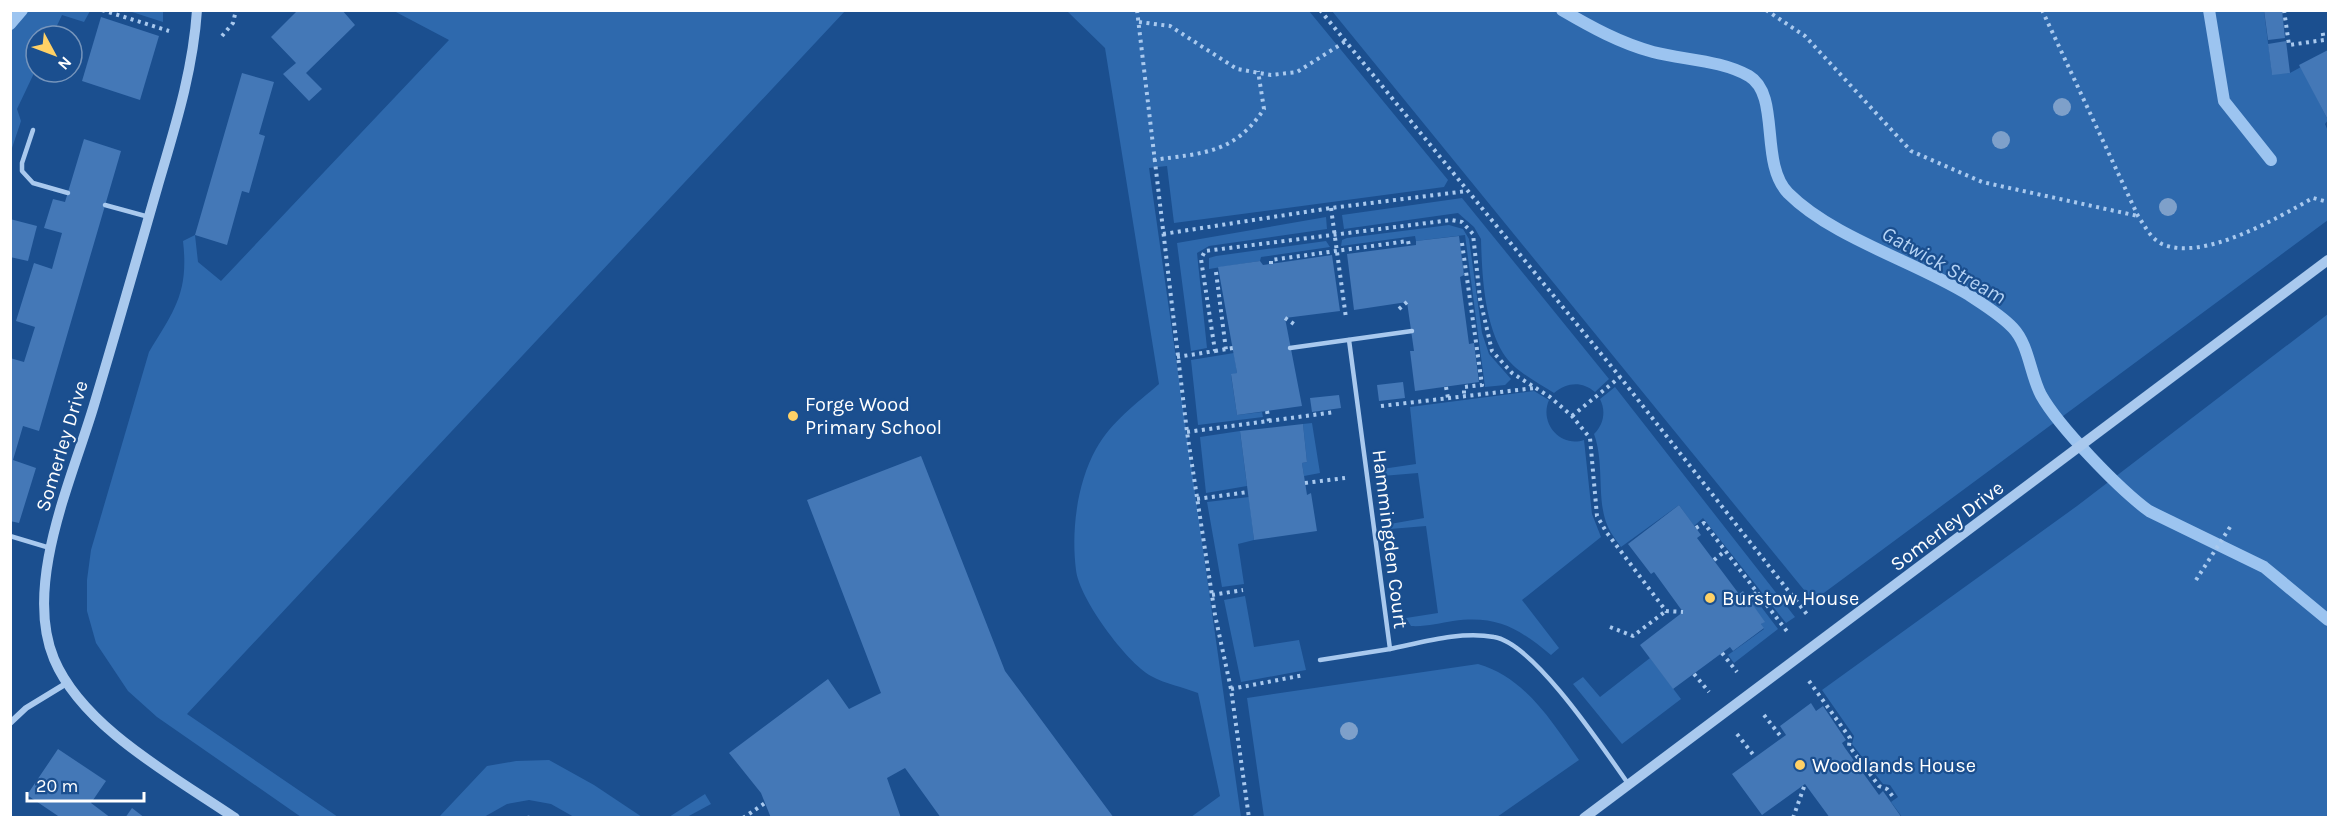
<svg xmlns="http://www.w3.org/2000/svg" width="2339" height="828" viewBox="0 0 2339 828" font-family="Karla,sans-serif">
	<style>
		.green { fill: #2e69ad }
		.lines { fill: none; stroke-linecap: round; stroke-linejoin: round }
		.stream { stroke: #9cc4f0; stroke-width: 12 }
		.building { fill: #4478b7 }
		.path { stroke: #a9c9ee; stroke-width: 4; stroke-dasharray: 3 4.5; stroke-linecap: butt }
		.service { stroke: #a9c9ee; stroke-width: 4.5 }
		.minor { stroke: #a9c9ee; stroke-width: 6 }
		.tertiary { stroke: #a9c9ee; stroke-width: 10 }
		.tree { fill: #7ea0ca }
		.poi-dot { fill: #ffd166; stroke: #1b4f8f; stroke-width: 2 }
		.labels { text-anchor: middle; dominant-baseline: central; stroke-width: 4.5; stroke-linejoin: round; paint-order: stroke }
		.poi-label { font-size: 20px; fill: #fff; stroke: #1b4f8f; text-anchor: start }
		.street-label { font-size: 20px; fill: #fff; stroke: #1b4f8f }
		.water-label { font-size: 21px; font-style: italic; fill: #b5d3f5; stroke: #1b4f8f }
	</style>
	<rect width="100%" height="100%" fill="#1b4f8f"/>
	<g class="green">
		<polygon points="11,10 90,11 84,22 62,15 52,36 36,36 36,69 17,109 21,121 11,151"/>
		<polygon points="129,11 163,11 163,22"/>
		<path d="M394,11H845L187,714L338,817H301L157,717L128,691L96,643L87,611V580L91,550L149,352C174,311 189,293 183,241L195,235L198,262L221,281L449,40Z"/>
		<path d="M1067,11H1309L1448,180L1444,187L1174,223L1167,166L1149,168L1241,817H1191L1220,796L1198,693C1183,687 1165,684 1151,676C1126,662 1079,598 1076,570C1071,531 1077,483 1096,449C1112,421 1136,404 1159,384L1105,48Z"/>
		<polygon points="1332,11 2264,11 2272,74 2290,73 2301,67 2328,120 2325,124 2328,131 2328,220 1813,601"/>
		<path d="M1462,198L1609,379L1595,392C1582,381 1567,382 1554,393C1537,382 1514,371 1503,353C1484,321 1482,275 1481,239L1474,227L1458,213L1344,229L1342,215Z"/>
		<polygon points="1326,217 1327,229 1209,246 1197,253 1207,348 1191,351 1177,243"/>
		<polygon points="1449,225 1463,229 1469,239 1482,333 1489,354 1511,379 1505,385 1485,387 1465,235 1416,241 1415,236 1341,246 1342,240 1347,238"/>
		<polygon points="1326,241 1330,247 1261,257 1260,261 1209,269 1209,258 1216,256"/>
		<polygon points="2328,314 2328,817 1902,817 1891,802 1898,797 1890,785 1883,784 1852,744 1854,736 1822,690 2077,506"/>
		<polygon points="1234,353 1237,373 1231,375 1237,415 1262,412 1263,417 1198,425 1191,360"/>
		<path d="M1615,387L1795,617L1786,623L1703,518L1694,526L1679,505L1621,547C1617,541 1611,534 1608,527C1596,501 1605,464 1594,434C1604,424 1606,411 1600,399Z"/>
		<path d="M1534,391L1549,400C1539,423 1560,448 1584,440L1592,514L1601,537L1522,600L1559,648L1551,655C1518,628 1497,615 1453,621C1440,623 1425,627 1411,626L1406,618L1438,613L1426,526L1390,529V524L1424,518L1418,473L1382,476V469L1416,464L1410,407Z"/>
		<polygon points="1312,423 1320,473 1304,476 1302,463 1307,462 1303,424"/>
		<polygon points="1240,431 1247,486 1206,493 1200,437"/>
		<polygon points="1249,497 1254,540 1238,544 1244,584 1222,587 1207,502"/>
		<polygon points="1245,596 1254,647 1299,640 1306,670 1241,682 1224,600"/>
		<polygon points="1756,600 1778,629 1734,663 1728,655 1764,629 1761,624 1764,622 1751,603"/>
		<polygon points="1650,658 1681,699 1622,744 1573,684 1583,677 1600,697"/>
		<path d="M1478,664C1526,678 1551,721 1579,760L1497,817H1264L1247,698Z"/>
		<polygon points="549,760 594,785 642,817 574,817 551,804 529,800 507,804 484,817 439,817 487,766 516,761"/>
		<polygon points="705,794 711,804 687,817 669,817"/>
	</g>
	<g class="lines">
		<g class="stream">
			<path d="M1562,10C1591,27 1620,43 1653,52C1684,60 1721,60 1749,76C1781,95 1759,163 1788,193C1833,238 1914,261 1969,295C1984,305 2001,315 2013,328C2029,345 2030,374 2041,395C2059,427 2119,489 2149,511L2264,567L2328,620"/>
			<polyline points="2209,10 2224,101 2271,160"/>
			<polyline points="10,24 22,10"/>
		</g>
	</g>
	<g class="building">
		<polygon points="298,10 342,10 355,25 306,73 322,89 309,101 283,74 296,63 271,37"/>
		<polygon points="2264,10 2282,10 2285,38 2268,40"/>
		<polygon points="101,17 159,36 140,100 82,81"/>
		<polygon points="2286,41 2290,73 2272,75 2268,44"/>
		<polygon points="2328,50 2328,120 2299,65"/>
		<polygon points="242,73 274,82 259,134 265,136 249,193 242,191 227,245 195,235"/>
		<polygon points="84,139 121,151 39,431 23,426 13,460 36,468 19,523 10,521 10,358 24,362 35,327 16,321 34,263 52,269 62,233 44,228 53,199 65,202"/>
		<polygon points="10,219 37,226 28,261 10,257"/>
		<polygon points="1459,236 1464,275 1460,277 1469,344 1474,343 1479,382 1415,391 1410,351 1414,351 1407,302 1354,310 1347,254 1416,245 1416,241"/>
		<polygon points="1332,255 1340,311 1285,318 1302,406 1237,415 1231,374 1237,373 1218,267 1260,261 1263,265"/>
		<polygon points="1403,382 1405,398 1379,401 1377,385"/>
		<polygon points="1339,395 1341,408 1312,412 1310,398"/>
		<polygon points="1303,424 1307,462 1302,463 1307,495 1311,493 1317,531 1254,540 1240,431"/>
		<polygon points="921,456 1005,671 1114,818 941,818 905,768 887,778 901,818 771,818 761,793 729,753 828,679 849,709 881,693 807,500"/>
		<polygon points="1679,505 1701,535 1697,538 1739,594 1743,591 1765,622 1761,624 1764,628 1733,651 1730,647 1673,689 1640,645 1683,612 1654,572 1651,574 1628,544"/>
		<polygon points="1811,703 1816,711 1823,706 1846,740 1842,743 1845,748 1879,795 1883,791 1902,818 1830,818 1805,784 1762,815 1732,774 1786,735 1780,726"/>
		<polygon points="58,749 106,781 91,803 111,818 61,818 27,795"/>
		<polygon points="132,808 145,818 125,818"/>
	</g>
	<g class="lines">
		<g class="path">
			<polyline points="102,10 169,31"/>
			<polyline points="1137,10 1187,432 1215,615 1231,689 1249,818"/>
			<polyline points="1320,10 1620,377 1809,617"/>
			<polyline points="1766,10 1805,36 1911,151 1982,182 2138,216"/>
			<path d="M2042,10L2138,216C2145,226 2150,238 2162,244C2203,262 2277,218 2313,198L2328,202"/>
			<polyline points="2284,10 2289,45 2324,40 2322,29"/>
			<polyline points="1139,22 1170,26 1237,69 1271,75 1297,72 1346,41"/>
			<polyline points="222,36 233,23 236,10"/>
			<path d="M1153,160C1203,153 1234,154 1264,109L1258,71"/>
			<polyline points="1331,208 1346,318"/>
			<polyline points="1163,234 1331,208 1467,191"/>
			<polyline points="1462,243 1482,385 1464,387 1464,396"/>
			<polyline points="1271,264 1271,260 1408,241 1409,246"/>
			<polyline points="1216,272 1226,350"/>
			<polyline points="1399,309 1407,302"/>
			<polyline points="1285,318 1294,324"/>
			<polyline points="1215,351 1233,348"/>
			<polyline points="1177,357 1215,351 1201,259 1205,251 1451,220 1462,222 1473,234 1480,299 1492,351 1512,373 1550,397 1572,416 1590,438 1597,516 1607,533 1666,611 1683,612"/>
			<polyline points="1446,387 1448,398"/>
			<polyline points="1381,406 1535,388"/>
			<polyline points="1267,411 1269,421"/>
			<polyline points="1572,416 1620,377"/>
			<polyline points="1187,432 1335,412"/>
			<polyline points="1305,483 1345,478"/>
			<polyline points="1197,499 1248,492"/>
			<polyline points="1696,528 1704,523 1789,634"/>
			<polyline points="1714,560 1725,551"/>
			<polyline points="2196,580 2232,524"/>
			<polyline points="1212,595 1243,590"/>
			<polyline points="1749,600 1757,592"/>
			<polyline points="1610,627 1633,636 1666,611"/>
			<polyline points="1722,653 1737,672"/>
			<polyline points="1694,674 1709,692"/>
			<polyline points="1809,681 1850,738 1849,746 1879,786 1887,789 1894,798"/>
			<polyline points="1231,689 1304,675"/>
			<polyline points="1764,715 1782,738"/>
			<polyline points="1737,734 1755,757"/>
			<polyline points="743,818 765,803"/>
			<polyline points="1793,818 1805,784"/>
		</g>
		<g class="service">
			<polyline points="33,130 22,163 22,171 33,183 68,193"/>
			<polyline points="105,205 149,217"/>
			<path d="M1349,340L1390,649C1424,642 1460,631 1494,637C1534,643 1605,751 1629,785"/>
			<polyline points="1290,348 1412,331"/>
			<polyline points="10,536 50,548"/>
			<polyline points="1320,660 1390,649"/>
			<polyline points="528,818 529,818"/>
		</g>
		<polyline class="minor" points="10,723 26,708 67,683"/>
		<g class="tertiary">
			<path d="M197,10C193,71 175,127 158,185C137,258 116,332 94,405C72,479 23,585 54,659C83,728 175,777 235,818"/>
			<polyline points="1584,818 2328,260"/>
		</g>
	</g>
	<g class="tree">
		<circle cx="2062" cy="107" r="9"/>
		<circle cx="2001" cy="140" r="9"/>
		<circle cx="2168" cy="207" r="9"/>
		<circle cx="1349" cy="731" r="9"/>
	</g>
	<g class="poi-dot">
		<circle cx="793" cy="416" r="6"/>
		<circle cx="1710" cy="598" r="6"/>
		<circle cx="1800" cy="765" r="6"/>
	</g>
	<g class="labels">
		<g class="poi-label">
			<text x="805" y="404">Forge Wood<tspan x="805" dy="23">Primary School</tspan></text>
			<text x="1722" y="598">Burstow House</text>
			<text x="1812" y="765">Woodlands House</text>
		</g>
		<g class="street-label">
			<text transform="translate(62 446) rotate(-73)">Somerley Drive</text>
			<text transform="translate(1947 526) rotate(-37)">Somerley Drive</text>
			<text transform="translate(1390 539) rotate(83)">Hammingden Court</text>
		</g>
		<g class="water-label">
			<text transform="translate(1944 265) rotate(29)">Gatwick Stream</text>
		</g>
	</g>
	<rect width="2339" height="828" fill="none" stroke="#ffffff" stroke-width="24"/>
	<g transform="translate(54 54) rotate(131)"><circle r="28" fill="#1b4f8f" stroke="#7695bc" stroke-width="1.5"/>
	<path d="M0-4.5L10 22L0 15L-10 22Z" fill="#ffd166"/>
	<text y="-9" font-size="16" font-weight="bold" text-anchor="middle" fill="#ffffff">N</text>
	</g>
	<path d="M27 792v9h117v-9" fill="none" stroke="#ffffff" stroke-width="3"/>
	<text x="36" y="792" font-size="18" fill="#ffffff" stroke="#1b4f8f" stroke-width="4.5" paint-order="stroke">20 m</text>
</svg>
